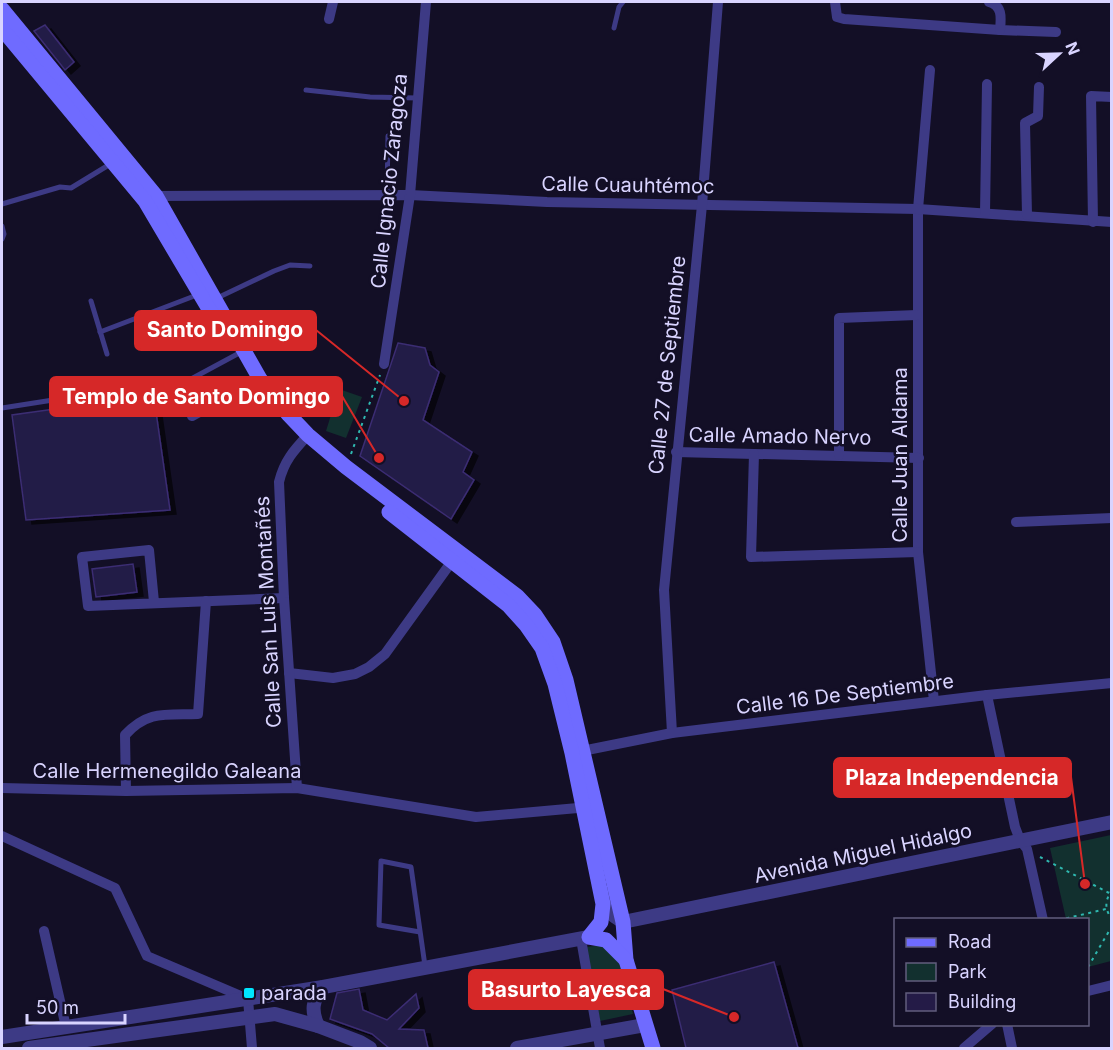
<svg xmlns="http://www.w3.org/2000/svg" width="1113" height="1050" viewBox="0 0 1113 1050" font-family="Inter,sans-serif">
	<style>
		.green { fill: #12302f }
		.building { fill: #241b47; stroke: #3b2d73; stroke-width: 1.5; filter: url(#shadow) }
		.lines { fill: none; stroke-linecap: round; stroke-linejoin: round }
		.path { stroke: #2fb8b0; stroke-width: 2; stroke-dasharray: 3 4.5; stroke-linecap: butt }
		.service { stroke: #3d3a85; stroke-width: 5 }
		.minor { stroke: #3d3a85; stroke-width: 10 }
		.tertiary { stroke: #3d3a85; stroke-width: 14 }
		.secondary { stroke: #6f6bff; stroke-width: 15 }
		.poi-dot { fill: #00e5ff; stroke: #130f26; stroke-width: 2 }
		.labels { text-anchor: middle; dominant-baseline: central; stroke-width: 5; stroke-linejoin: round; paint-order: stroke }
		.street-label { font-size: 20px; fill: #d9d4ff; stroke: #130f26 }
		.poi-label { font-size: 20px; fill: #d9d4ff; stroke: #130f26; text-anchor: start }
		.leader { fill: none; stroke: #d62828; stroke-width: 2 }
		.callout-dot { fill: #d62828; stroke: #130f26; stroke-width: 2 }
		.callout { fill: #d62828; stroke: #d62828; stroke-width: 2 }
		.callout-label { font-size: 21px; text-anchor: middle; font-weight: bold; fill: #fff }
	</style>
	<defs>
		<filter id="shadow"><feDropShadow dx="6" dy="4" stdDeviation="0" flood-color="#0009"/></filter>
	</defs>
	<rect width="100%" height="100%" fill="#130f26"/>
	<g class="green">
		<polygon points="339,389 362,397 346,438 326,431"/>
		<polygon points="1111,835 1111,961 1088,967 1088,920 1066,919 1050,848"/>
		<polygon points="603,945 619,959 633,1014 600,1021 586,947"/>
	</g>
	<g class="building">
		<polygon points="45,25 74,62 65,70 34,31"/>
		<polygon points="398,343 425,348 430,365 439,372 423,420 472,452 463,472 474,480 451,519 360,456"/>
		<polygon points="149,396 154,398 170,510 26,520 12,415"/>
		<polygon points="133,564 137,592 96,597 92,569"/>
		<polygon points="774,962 798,1048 686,1048 672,990"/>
		<polygon points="359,989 363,1010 387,1020 416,994 419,1008 399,1029 424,1030 428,1048 389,1048 372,1034 330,1019 337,993"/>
	</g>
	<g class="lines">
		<g class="path">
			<polyline points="351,454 380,375"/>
			<polyline points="1040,857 1109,893"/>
			<path d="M1112,890C1105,900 1104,909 1112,919"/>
			<polyline points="1059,920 1106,909"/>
			<polyline points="1088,967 1112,926"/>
		</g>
		<g class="service">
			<polyline points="614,28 619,7 623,2"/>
			<polyline points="306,90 370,97 418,98"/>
			<polyline points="387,195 388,136"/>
			<polyline points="2,204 60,187 71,188 112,163"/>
			<polyline points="2,226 4,234 2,239"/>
			<polyline points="215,299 274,271 290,265 310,266"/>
			<polyline points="91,301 107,354"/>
			<polyline points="100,332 197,295"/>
			<polyline points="2,408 136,387 158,394 165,393 243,351"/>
			<polyline points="420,932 379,925 381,861 411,867 425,966"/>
		</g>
		<g class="minor">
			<polyline points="835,2 837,17 844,19 1000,30 1056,32"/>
			<path d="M989,2C1003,6 1001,18 1000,30"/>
			<polyline points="329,19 333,2"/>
			<polyline points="930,70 918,209 918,552 934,701"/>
			<polyline points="151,198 156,196 410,195 547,202 918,209 1112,222"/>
			<polyline points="985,213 987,84"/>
			<polyline points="1027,215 1025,123 1038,116 1039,87"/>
			<polyline points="1093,222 1091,96 1112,97"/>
			<polyline points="384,364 410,195 426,2"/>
			<polyline points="192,416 260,379"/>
			<polyline points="676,452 919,458"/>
			<polyline points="754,454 751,557 918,552"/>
			<polyline points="839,455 839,318 917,315"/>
			<polyline points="1016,522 1112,518"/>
			<polyline points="154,602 149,550 82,557 88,606 284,598"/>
			<polyline points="289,673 333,678 355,674 369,667 385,654 455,557"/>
			<polyline points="987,695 1015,827 1020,840 1027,849 1043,920"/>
			<polyline points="672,733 664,590 702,205 718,2"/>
			<polyline points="577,752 672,733 987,695 1112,683"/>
			<polyline points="2,788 126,791 297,788 476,817 589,807"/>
			<path d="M297,788L284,598L279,482C284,461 294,450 308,435"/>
			<path d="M126,791L125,735C148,710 166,715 198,714L206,601"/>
			<polyline points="2,836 115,888 147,956 248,999 252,1048"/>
			<polyline points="44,931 66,1027"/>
			<polyline points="581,939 600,1048"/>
			<polyline points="1088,991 1112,985"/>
			<polyline points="1007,1024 1012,1048"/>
			<polyline points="964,1048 992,1024"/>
		</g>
		<g class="tertiary">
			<polyline points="603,893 614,916 623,922 1112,822"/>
			<path d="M318,1026C311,1011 312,1000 323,987"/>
			<polyline points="2,1037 323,987 589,937"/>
			<polyline points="29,1048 275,1014 318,1026 360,1042 370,1048"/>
			<polyline points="517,1048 645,1025"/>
		</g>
		<g class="secondary">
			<polyline points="2,9 156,196 260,379 288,414 308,435 346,467 517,596 535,615 553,642 566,680 623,922 626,960 653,1048"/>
			<polyline points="2,29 145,201 216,321"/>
			<polyline points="389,512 508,605 526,625 542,648 555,684 572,753 603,904 601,922 589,937 606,940 626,960"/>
		</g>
	</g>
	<rect class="poi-dot" x="243" y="987" width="12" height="12" rx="3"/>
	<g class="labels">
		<g class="street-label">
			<text transform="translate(389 181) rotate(-84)">Calle Ignacio Zaragoza</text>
			<text transform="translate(628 185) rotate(1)">Calle Cuauhtémoc</text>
			<text transform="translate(667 365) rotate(-84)">Calle 27 de Septiembre</text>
			<text transform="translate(780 436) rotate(1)">Calle Amado Nervo</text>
			<text transform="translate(900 455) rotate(-90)">Calle Juan Aldama</text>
			<text transform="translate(268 612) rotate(-93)">Calle San Luis Montañés</text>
			<text transform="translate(845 694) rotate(-7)">Calle 16 De Septiembre</text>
			<text x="167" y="771">Calle Hermenegildo Galeana</text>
			<text transform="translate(863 853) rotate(-12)">Avenida Miguel Hidalgo</text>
		</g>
		<g class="poi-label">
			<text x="261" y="993">parada</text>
		</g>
	</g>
	<path class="leader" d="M404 401L316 330M379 458L342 396M1085 884L1071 777M734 1017L663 989"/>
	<g class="callout-dot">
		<circle cx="404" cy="401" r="6"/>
		<circle cx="379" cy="458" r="6"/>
		<circle cx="1085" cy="884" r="6"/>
		<circle cx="734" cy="1017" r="6"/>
	</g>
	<g class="callout">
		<rect x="135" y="311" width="181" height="39" rx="6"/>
		<rect x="50" y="377" width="292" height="39" rx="6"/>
		<rect x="834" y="758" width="237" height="39" rx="6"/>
		<rect x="469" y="970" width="194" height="39" rx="6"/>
	</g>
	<g class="callout-label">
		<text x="225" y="337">Santo Domingo</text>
		<text x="196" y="404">Templo de Santo Domingo</text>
		<text x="952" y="785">Plaza Independencia</text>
		<text x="566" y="997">Basurto Layesca</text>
	</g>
	<rect width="1113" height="1050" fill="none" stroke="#d9d4ff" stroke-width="6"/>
	<rect x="894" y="918" width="195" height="108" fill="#130f26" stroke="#625e7d" stroke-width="1.5"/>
	<rect x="906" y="938" width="30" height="9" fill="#6f6bff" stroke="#625e7d" stroke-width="1.5"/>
	<text x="948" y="948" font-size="18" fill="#d9d4ff">Road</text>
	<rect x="906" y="963" width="30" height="18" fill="#12302f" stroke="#625e7d" stroke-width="1.5"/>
	<text x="948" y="978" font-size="18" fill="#d9d4ff">Park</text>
	<rect x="906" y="993" width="30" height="18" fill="#241b47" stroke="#625e7d" stroke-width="1.5"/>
	<text x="948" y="1008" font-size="18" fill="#d9d4ff">Building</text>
	<g transform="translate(1059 54) rotate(68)" stroke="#130f26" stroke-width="4.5" paint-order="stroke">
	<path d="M0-4.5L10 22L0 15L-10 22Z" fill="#d9d4ff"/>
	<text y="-9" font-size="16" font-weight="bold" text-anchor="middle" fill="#d9d4ff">N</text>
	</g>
	<path d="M27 1014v9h98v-9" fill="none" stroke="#d9d4ff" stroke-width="3"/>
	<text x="36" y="1014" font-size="18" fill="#d9d4ff" stroke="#130f26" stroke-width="4.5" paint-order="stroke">50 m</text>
</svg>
